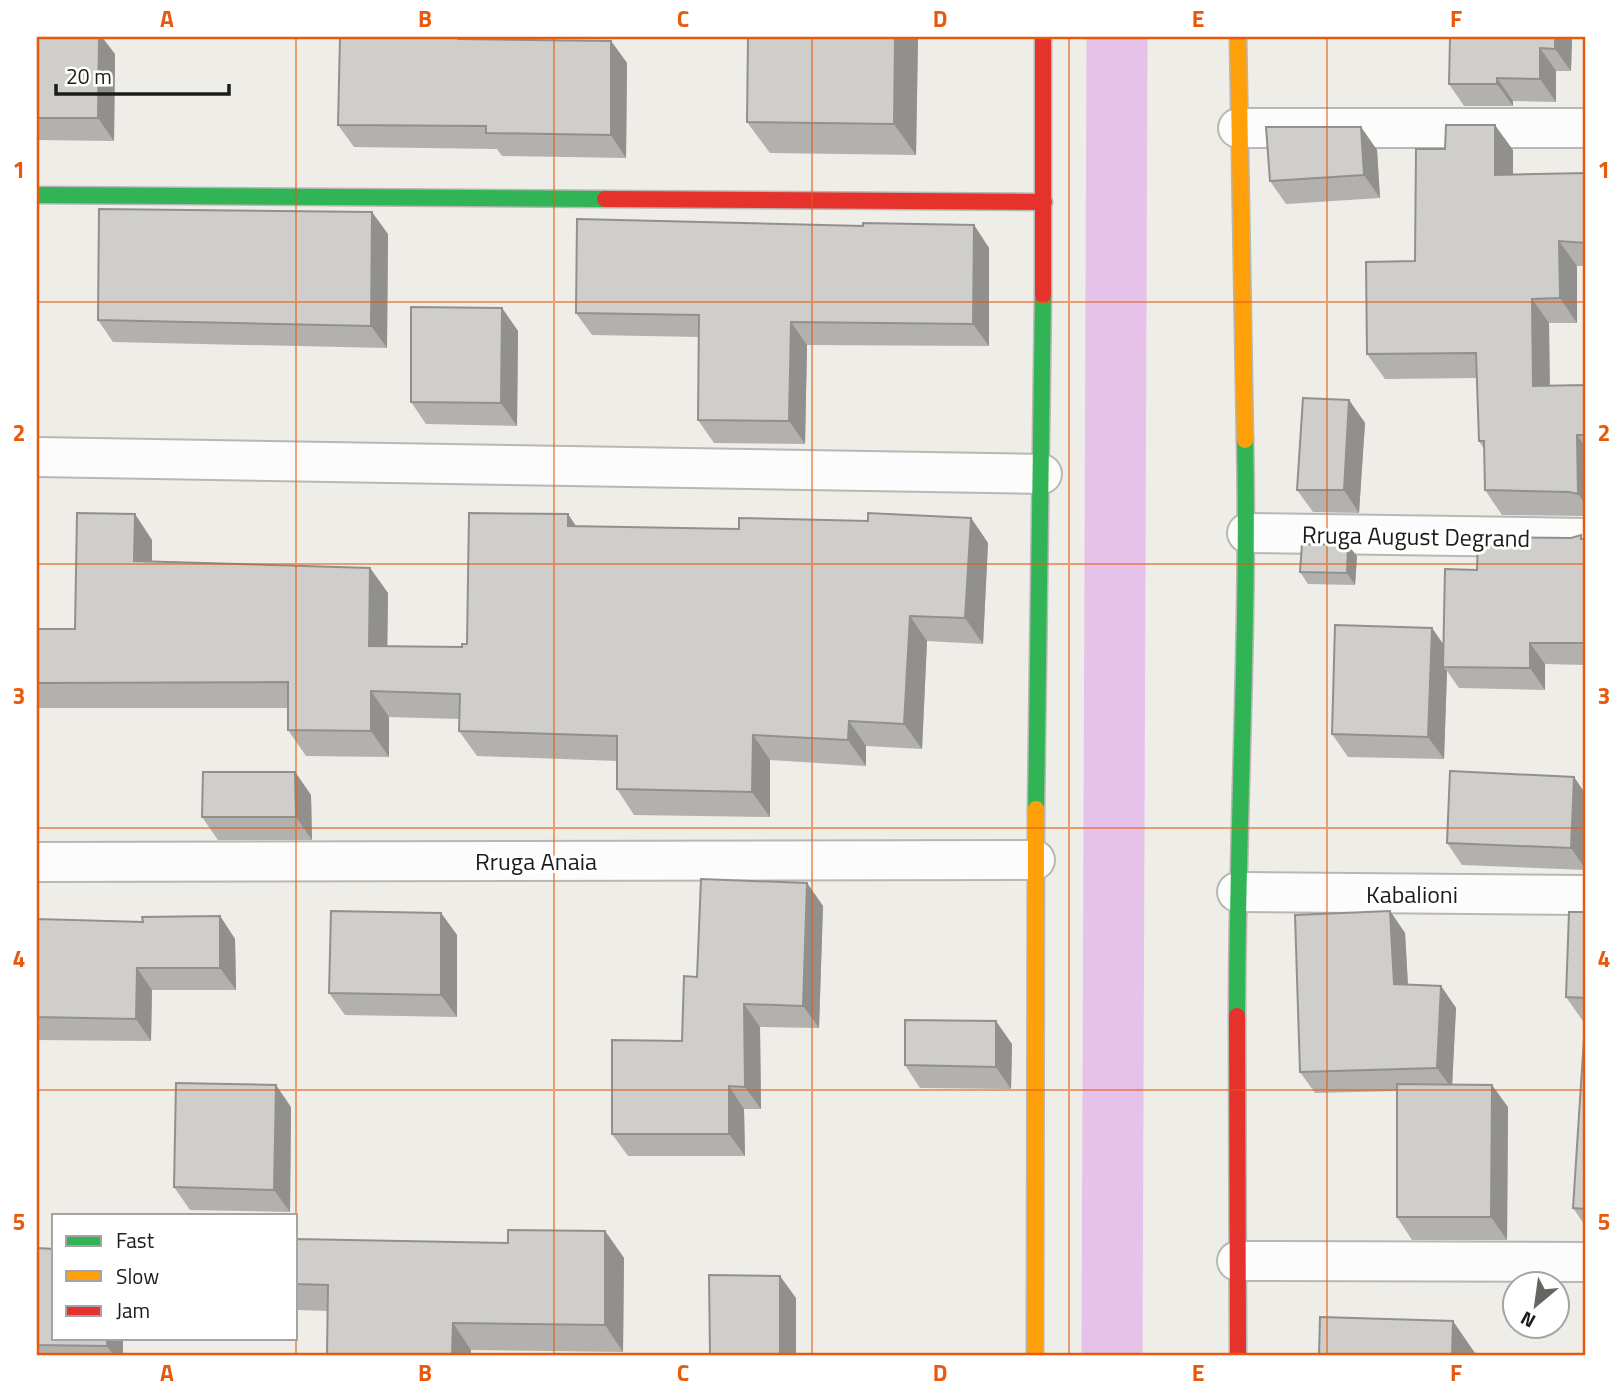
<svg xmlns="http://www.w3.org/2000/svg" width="1623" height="1392" viewBox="0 0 1623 1392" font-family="'Titillium Web',sans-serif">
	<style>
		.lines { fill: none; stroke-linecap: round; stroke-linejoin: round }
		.canal { stroke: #e6c1e9; stroke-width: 61 }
		.street-casing { stroke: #b8b7b3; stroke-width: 42 }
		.fast-casing { stroke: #b8b7b3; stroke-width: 19 }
		.slow-casing { stroke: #b8b7b3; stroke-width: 19 }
		.jam-casing { stroke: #b8b7b3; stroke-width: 19 }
		.street { stroke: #fcfcfc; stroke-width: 38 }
		.fast { stroke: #30b455; stroke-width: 16 }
		.slow { stroke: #ff9f0a; stroke-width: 16 }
		.jam { stroke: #e5322d; stroke-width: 16 }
		.wall { fill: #b2b1ae }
		.shaded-wall { fill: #91908d }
		.building { fill: #cfceca; stroke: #91908d; stroke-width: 2 }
		.grid { fill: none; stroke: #e8590c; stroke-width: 2; stroke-opacity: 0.55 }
		.labels { text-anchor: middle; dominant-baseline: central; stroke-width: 6; stroke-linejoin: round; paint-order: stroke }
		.street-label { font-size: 24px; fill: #1d1c19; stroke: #fff }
		.neatline { fill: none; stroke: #e8590c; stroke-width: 2.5 }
		.grid-label { font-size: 23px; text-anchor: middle; font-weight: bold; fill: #e8590c }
	</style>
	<rect width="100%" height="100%" fill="#eeede8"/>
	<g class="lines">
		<polyline class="canal" points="1112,1355 1117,37"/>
		<g class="street-casing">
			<g id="street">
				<polyline points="1238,128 1586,128"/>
				<polyline points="37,457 1042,474"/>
				<polyline points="1247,533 1586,538"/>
				<polyline points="37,862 1035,860"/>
				<polyline points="1237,892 1586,895"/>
				<polyline points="1237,1261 1586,1262"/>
			</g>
		</g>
		<g class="fast-casing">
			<g id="fast">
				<polyline points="37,195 605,199"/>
				<polyline points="1036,809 1043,295"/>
				<path d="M1237,1016C1237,824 1249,632 1245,440"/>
			</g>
		</g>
		<g class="slow-casing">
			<g id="slow">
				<polyline points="1238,37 1245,440"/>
				<polyline points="1035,1355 1036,809"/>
			</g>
		</g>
		<g class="jam-casing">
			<g id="jam">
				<polyline points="605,199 1044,202"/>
				<polyline points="1043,295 1043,37"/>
				<polyline points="1237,1016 1238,1355"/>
			</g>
		</g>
		<use href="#street" class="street"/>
		<use href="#fast" class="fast"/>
		<use href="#slow" class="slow"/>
		<use href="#jam" class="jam"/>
	</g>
	<g class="wall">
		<polygon points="37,37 115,54 114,141 37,140"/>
		<polygon points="340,37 463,37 464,39 611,41 627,63 626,158 502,156 497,149 354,147 338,125"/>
		<polygon points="748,37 918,37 916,155 770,153 747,122"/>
		<polygon points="1450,37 1572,37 1571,71 1556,71 1556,102 1513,101 1513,106 1464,106 1449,84"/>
		<polygon points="1361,127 1377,150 1380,198 1286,204 1270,181"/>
		<polygon points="1513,150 1513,175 1586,173 1586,266 1577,266 1577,323 1549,323 1550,386 1586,385 1586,516 1502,515 1485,490 1484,449 1479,441 1477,378 1385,379 1367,354 1415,261"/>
		<polygon points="974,225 989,248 989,346 807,345 805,444 714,443 698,420 699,337 592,335 576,313 863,226"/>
		<polygon points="388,234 387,348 113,342 98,320"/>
		<polygon points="502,308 518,331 517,426 426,424 411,402"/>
		<polygon points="1349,400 1365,423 1359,513 1313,512 1297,490"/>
		<polygon points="568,514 576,526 739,529 868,521 971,518 988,543 983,644 927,641 922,749 866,746 866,766 770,760 770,817 634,815 617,789 617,761 477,756 459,731 460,719 389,717 389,757 306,756 288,730 288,708 37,708 37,629 75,629 152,540 152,561 370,568 388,593 387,646 462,647 467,644"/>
		<polygon points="1584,539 1586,539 1586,665 1545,664 1545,690 1459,688 1447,671 1444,759 1348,757 1332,734 1432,628 1444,645 1477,570"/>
		<polygon points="1357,556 1355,585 1308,584 1300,572"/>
		<polygon points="295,772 311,795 312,840 218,840 202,817"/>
		<polygon points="1574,777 1586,795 1586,870 1462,865 1447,843"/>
		<polygon points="807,883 823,906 819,1028 760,1027 761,1109 744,1109 745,1156 628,1156 612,1134 682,1041 697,977"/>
		<polygon points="1390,911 1405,933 1408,985 1441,986 1456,1008 1452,1084 1508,1107 1507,1240 1412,1240 1397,1217 1397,1091 1315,1093 1300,1072"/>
		<polygon points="1586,912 1586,1227 1573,1208 1585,1024 1566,997"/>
		<polygon points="441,913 457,935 457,1017 345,1015 329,993"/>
		<polygon points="220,916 235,939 236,990 152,990 151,1041 37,1040 37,919 143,922"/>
		<polygon points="1012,1044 1011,1089 920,1088 905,1065"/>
		<polygon points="291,1107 290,1212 190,1210 174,1187"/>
		<polygon points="605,1231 624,1258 623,1352 471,1350 471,1355 327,1355 328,1311 296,1310 296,1239 508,1243"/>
		<polygon points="37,1248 54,1338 123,1338 123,1355 37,1355"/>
	</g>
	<g class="shaded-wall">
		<polygon points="99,37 102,37 115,54 114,141 98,118"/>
		<polygon points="895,37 918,37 916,155 894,124"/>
		<polygon points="1555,37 1572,37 1571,71 1555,49"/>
		<polygon points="611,41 627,63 626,158 611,135"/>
		<polygon points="1540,48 1556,71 1556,102 1540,79"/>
		<polygon points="1497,78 1513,101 1513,106 1497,84"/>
		<polygon points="1495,125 1513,150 1513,200 1495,175"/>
		<polygon points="1361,127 1377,150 1380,198 1364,175"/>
		<polygon points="372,212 388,234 387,348 371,326"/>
		<polygon points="974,225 989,248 989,346 973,324"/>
		<polygon points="1559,241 1577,266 1577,323 1560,298"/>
		<polygon points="1532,299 1549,323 1550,411 1533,386"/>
		<polygon points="502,308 518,331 517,426 501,403"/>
		<polygon points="791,322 807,345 805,444 789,421"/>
		<polygon points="1349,400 1365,423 1359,513 1344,490"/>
		<polygon points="1577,435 1586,448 1586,505 1578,494"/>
		<polygon points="135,514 152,540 152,586 134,561"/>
		<polygon points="568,514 585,540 568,526"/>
		<polygon points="971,518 988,543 983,644 965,618"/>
		<polygon points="1348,545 1357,556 1355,585 1347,573"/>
		<polygon points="370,568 388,593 387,671 369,646"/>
		<polygon points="910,616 927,641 922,749 904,724"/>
		<polygon points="1432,628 1447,650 1443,667 1447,671 1444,759 1428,737"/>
		<polygon points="1530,643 1545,664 1545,690 1530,668"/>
		<polygon points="371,691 389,717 389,757 371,731"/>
		<polygon points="849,721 866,746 866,766 848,740"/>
		<polygon points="753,735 770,760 770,817 752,792"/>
		<polygon points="295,772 311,795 312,840 296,817"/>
		<polygon points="1574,777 1586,795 1586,870 1571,848"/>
		<polygon points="807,883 823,906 819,1028 803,1006"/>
		<polygon points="1390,911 1405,933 1409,1005 1394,984"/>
		<polygon points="441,913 457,935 457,1017 441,995"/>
		<polygon points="220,916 235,939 236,990 220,968"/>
		<polygon points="137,968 152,990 151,1041 136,1019"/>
		<polygon points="1441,986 1456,1008 1452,1089 1437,1068"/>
		<polygon points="744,1004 760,1027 761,1109 745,1087"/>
		<polygon points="996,1021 1012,1044 1011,1089 996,1067"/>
		<polygon points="276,1085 291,1107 290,1212 274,1190"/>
		<polygon points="1492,1085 1508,1107 1507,1240 1491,1217"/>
		<polygon points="729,1086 744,1109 745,1156 729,1134"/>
		<polygon points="605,1231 624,1258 623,1352 605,1325"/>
		<polygon points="780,1276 796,1298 796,1355 780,1355"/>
		<polygon points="1453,1321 1475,1353 1475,1355 1452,1355"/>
		<polygon points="453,1323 471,1350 471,1355 452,1355"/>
		<polygon points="107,1338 123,1338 123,1355 113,1355 107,1346"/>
	</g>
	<g class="building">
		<polygon points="37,37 99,37 98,118 37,118"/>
		<polygon points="340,37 458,37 458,39 611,41 611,135 486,133 486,126 338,125"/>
		<polygon points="748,37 895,37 894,124 747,122"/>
		<polygon points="1450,37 1555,37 1555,49 1540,48 1540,79 1497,78 1497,84 1449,84"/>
		<polygon points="1446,125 1495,125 1495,175 1586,173 1586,243 1559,241 1560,298 1532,299 1533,386 1586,385 1586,435 1577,435 1578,494 1569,492 1485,490 1484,441 1479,441 1476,353 1367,354 1366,262 1415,261 1416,149 1445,149"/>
		<polygon points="1266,127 1361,127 1364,175 1270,181"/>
		<polygon points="99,209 372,212 371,326 98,320"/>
		<polygon points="577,219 863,226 863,223 974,225 973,324 791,322 789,421 698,420 699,315 576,313"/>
		<polygon points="411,307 502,308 501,403 411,402"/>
		<polygon points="1303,398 1349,400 1344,490 1297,490"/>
		<polygon points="77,513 135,514 134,561 370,568 369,646 462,647 462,644 467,644 469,513 568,514 568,526 739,529 739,518 868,521 868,513 971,518 965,618 910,616 904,724 849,721 848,740 753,735 752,792 617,789 617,736 459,731 460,694 371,691 371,731 288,730 288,682 37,683 37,629 75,629"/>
		<polygon points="1581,535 1581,539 1586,539 1586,643 1530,643 1530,668 1443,667 1445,569 1477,570 1478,539 1488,539 1488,537 1571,538"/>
		<polygon points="1302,544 1348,545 1347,573 1300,572"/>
		<polygon points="1335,625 1432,628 1428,737 1332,734"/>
		<polygon points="1450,771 1574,777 1571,848 1447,843"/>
		<polygon points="203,772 295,772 296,817 202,817"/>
		<polygon points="701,879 807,883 803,1006 744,1004 745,1087 729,1086 729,1134 612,1134 612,1040 682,1041 684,976 697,977"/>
		<polygon points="331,911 441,913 441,995 329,993"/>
		<polygon points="1390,911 1394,984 1441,986 1437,1068 1300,1072 1295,915"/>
		<polygon points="1569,912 1586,912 1586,998 1566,997"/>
		<polygon points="220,916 220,968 137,968 136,1019 37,1017 37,919 143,922 142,917"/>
		<polygon points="1586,1007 1586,1209 1573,1208"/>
		<polygon points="905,1020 996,1021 996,1067 905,1065"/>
		<polygon points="176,1083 276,1085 274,1190 174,1187"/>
		<polygon points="1397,1084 1492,1085 1491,1217 1397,1217"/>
		<polygon points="508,1230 605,1231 605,1325 453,1323 452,1355 327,1355 328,1285 296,1284 296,1239 508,1243"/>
		<polygon points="37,1248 54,1249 54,1338 107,1338 107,1346 37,1345"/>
		<polygon points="709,1275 780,1276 780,1355 710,1355"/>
		<polygon points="1320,1317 1453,1321 1452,1355 1319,1355"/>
	</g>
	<path class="grid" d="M296,37V1355M554,37V1355M812,37V1355M1069,37V1355M1327,37V1355M37,302H1586M37,564H1586M37,828H1586M37,1090H1586"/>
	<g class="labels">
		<g class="street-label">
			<text transform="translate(1416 536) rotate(1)">Rruga August Degrand</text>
			<text x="536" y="861">Rruga Anaia</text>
			<text x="1412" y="894">Kabalioni</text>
		</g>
	</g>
	<rect width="1623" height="1392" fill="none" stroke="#ffffff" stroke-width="77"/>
	<rect x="52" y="1214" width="245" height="126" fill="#ffffff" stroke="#a5a4a3" stroke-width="2"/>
	<rect x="66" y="1236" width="35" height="10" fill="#30b455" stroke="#a5a4a3" stroke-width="2"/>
	<text x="116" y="1248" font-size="21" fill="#1d1c19">Fast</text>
	<rect x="66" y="1271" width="35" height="10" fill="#ff9f0a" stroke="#a5a4a3" stroke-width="2"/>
	<text x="116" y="1284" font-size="21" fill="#1d1c19">Slow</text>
	<rect x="66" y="1306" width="35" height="10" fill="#e5322d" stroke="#a5a4a3" stroke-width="2"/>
	<text x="116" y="1318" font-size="21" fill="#1d1c19">Jam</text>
	<g transform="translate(1536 1305) rotate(209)"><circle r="33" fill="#ffffff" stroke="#a5a4a3" stroke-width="2"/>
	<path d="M0-5L12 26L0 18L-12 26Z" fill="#666561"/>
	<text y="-10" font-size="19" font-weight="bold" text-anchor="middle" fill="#1d1c19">N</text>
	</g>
	<path d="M56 84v10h173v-10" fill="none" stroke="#1d1c19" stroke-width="3.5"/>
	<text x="66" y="84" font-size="21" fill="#1d1c19" stroke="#ffffff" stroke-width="5" paint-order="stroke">20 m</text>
	<rect x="38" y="38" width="1546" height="1316" class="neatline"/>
	<g class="grid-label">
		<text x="167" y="27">A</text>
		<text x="425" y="27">B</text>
		<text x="683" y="27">C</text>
		<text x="940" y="27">D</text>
		<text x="1198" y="27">E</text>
		<text x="1456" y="27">F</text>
		<text x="19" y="178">1</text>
		<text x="1604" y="178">1</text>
		<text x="19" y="441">2</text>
		<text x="1604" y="441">2</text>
		<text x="19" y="704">3</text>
		<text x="1604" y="704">3</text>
		<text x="19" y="967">4</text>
		<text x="1604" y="967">4</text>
		<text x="19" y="1230">5</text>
		<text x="1604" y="1230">5</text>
		<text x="167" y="1381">A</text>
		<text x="425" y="1381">B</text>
		<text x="683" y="1381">C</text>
		<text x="940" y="1381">D</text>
		<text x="1198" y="1381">E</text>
		<text x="1456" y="1381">F</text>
	</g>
</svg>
